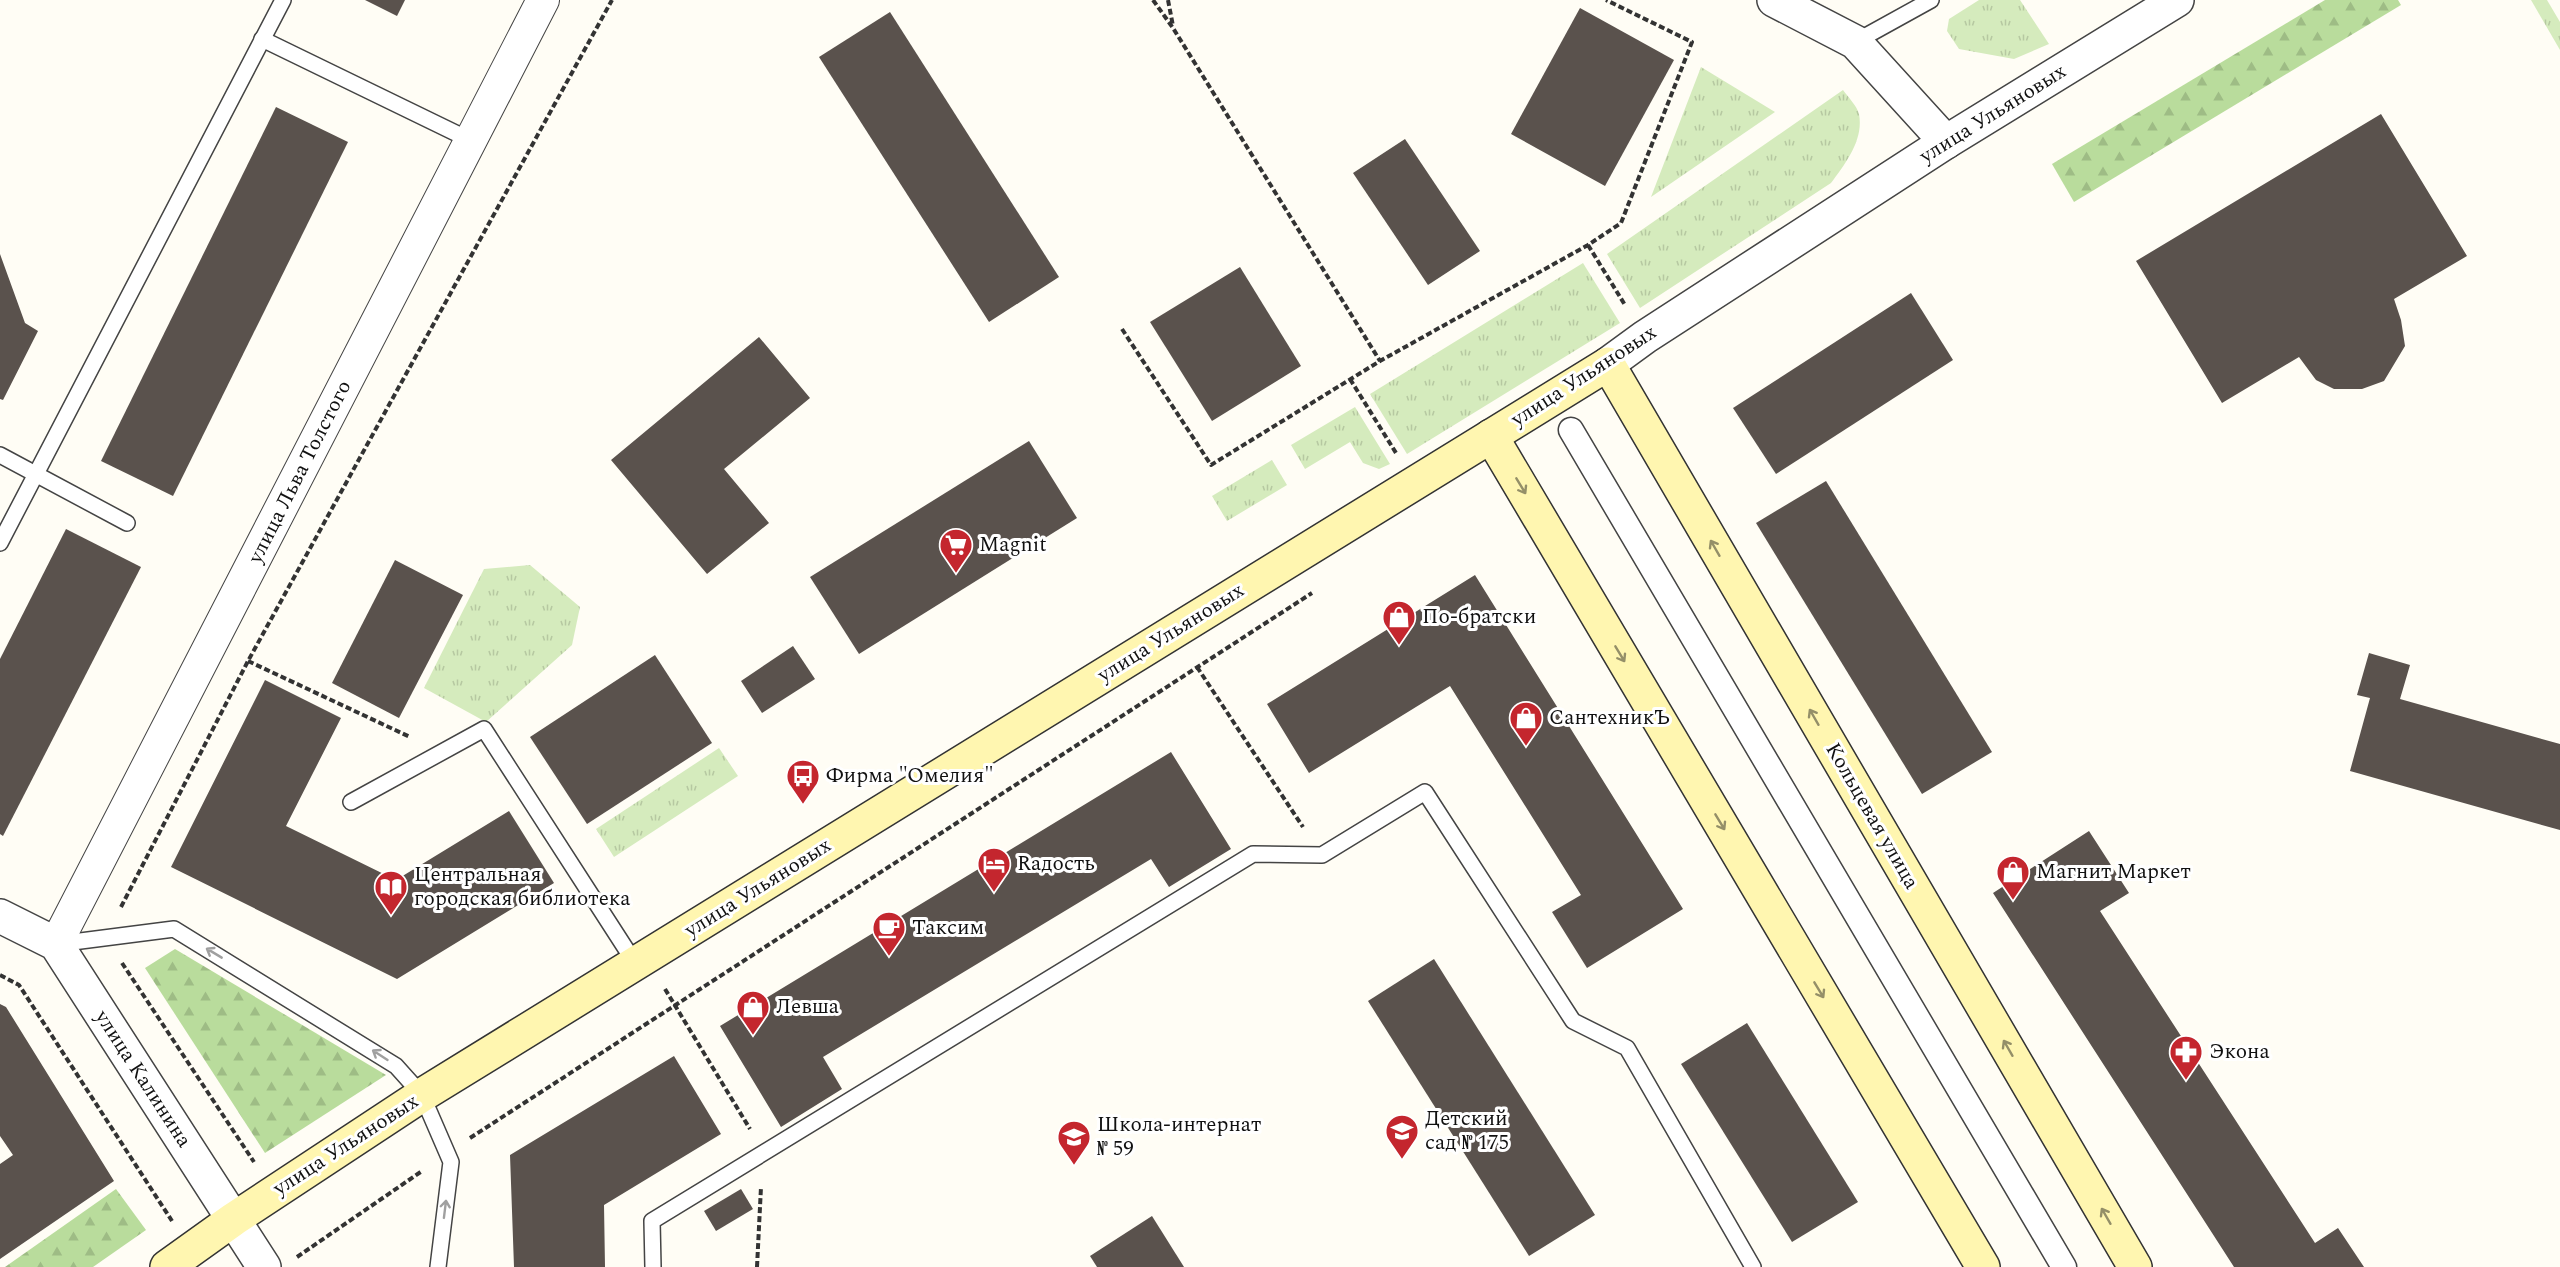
<svg xmlns="http://www.w3.org/2000/svg" width="2560" height="1267" viewBox="0 0 2560 1267" font-family="Spectral,serif">
	<style>
		.grass { fill: url(#grass-tufts) }
		.forest { fill: url(#forest-firs) }
		.building { fill: #5a524d }
		.lines { fill: none; stroke-linecap: round; stroke-linejoin: round }
		.service-casing { stroke: #444; stroke-width: 18 }
		.pedestrian-casing { stroke: #444; stroke-width: 27 }
		.minor-casing { stroke: #444; stroke-width: 34 }
		.tertiary-casing { stroke: #444; stroke-width: 36 }
		.secondary-casing { stroke: #333; stroke-width: 36 }
		.path { stroke: #333; stroke-width: 4; stroke-dasharray: 6 3; stroke-linecap: butt }
		.service { stroke: #fff; stroke-width: 15 }
		.pedestrian { stroke: #fff; stroke-width: 24 }
		.minor { stroke: #fff; stroke-width: 32 }
		.tertiary { stroke: #fff; stroke-width: 33 }
		.secondary { stroke: #fff6b0; stroke-width: 33 }
		.oneway { stroke: #948f68 }
		.oneway2 { stroke: #a0a0a0 }
		.labels { text-anchor: middle; dominant-baseline: central; stroke-width: 6; stroke-linejoin: round; paint-order: stroke }
		.street-label { font-size: 21px; fill: #111; stroke: #fff }
		.poi-label { font-size: 21px; fill: #111; stroke: #fff; text-anchor: start }
	</style>
	<defs>
		<pattern id="grass-tufts" width="24" height="20" patternUnits="userSpaceOnUse" patternTransform="scale(1.5)"><rect width="24" height="20" fill="#d5ebbd"/><path d="M3 7l-1-3M5 7V3M7 7l1-3M15 17l-1-3M17 17v-4M19 17l1-3" fill="none" stroke="#b6c8a1"/></pattern>
		<pattern id="forest-firs" width="22" height="20" patternUnits="userSpaceOnUse" patternTransform="scale(1.5)"><rect width="22" height="20" fill="#b9dc9c"/><path d="M5 1l3.5 6h-7zM16 11l3.5 6h-7z" fill="#9ebc85"/></pattern>
	</defs>
	<rect width="100%" height="100%" fill="#fffdf5"/>
	<g class="grass">
		<polygon points="1979,0 2020,0 2049,44 2014,59 1959,49 1947,31 1949,19"/>
		<polygon points="2531,0 2547,0 2560,22 2560,50"/>
		<polygon points="1701,67 1775,112 1651,197"/>
		<path d="M1843,90C1848,97 1857,106 1859,114C1864,140 1845,164 1831,183L1640,308L1607,254Z"/>
		<polygon points="1583,263 1620,323 1407,454 1370,394"/>
		<polygon points="1355,407 1390,464 1379,469 1363,463 1350,442 1305,469 1291,445"/>
		<polygon points="1272,460 1287,485 1227,521 1212,496"/>
		<polygon points="530,565 580,607 572,645 486,722 424,688 484,569"/>
		<polygon points="719,748 738,776 614,857 596,829"/>
	</g>
	<g class="forest">
		<polygon points="2325,0 2398,0 2401,5 2074,202 2052,164"/>
		<polygon points="175,949 386,1075 265,1153 145,968"/>
		<polygon points="116,1189 146,1230 93,1267 5,1267"/>
	</g>
	<g class="building">
		<polygon points="365,0 405,0 397,16"/>
		<polygon points="1580,8 1674,60 1605,186 1511,134"/>
		<polygon points="890,12 1059,277 989,322 819,57"/>
		<polygon points="276,107 348,142 173,496 101,461"/>
		<polygon points="2381,114 2467,256 2394,299 2401,320 2405,346 2384,381 2362,389 2334,389 2316,380 2299,357 2222,403 2136,261"/>
		<polygon points="1405,139 1480,251 1428,285 1353,173"/>
		<polygon points="0,254 25,323 38,331 3,400 0,399"/>
		<polygon points="1240,267 1301,366 1212,421 1150,322"/>
		<polygon points="1911,293 1953,360 1776,474 1733,408"/>
		<polygon points="759,337 810,398 724,469 769,523 707,574 611,460"/>
		<polygon points="1029,441 1077,518 859,654 810,577"/>
		<polygon points="1826,481 1992,752 1922,794 1756,523"/>
		<polygon points="66,529 141,567 3,836 0,834 0,659"/>
		<polygon points="395,560 463,595 399,718 332,683"/>
		<polygon points="1475,575 1683,909 1587,968 1552,912 1581,895 1450,686 1309,773 1267,704"/>
		<polygon points="793,646 815,679 762,713 741,681"/>
		<polygon points="2369,653 2410,665 2400,699 2560,744 2560,830 2350,771 2370,698 2357,695"/>
		<polygon points="655,655 712,743 587,824 530,737"/>
		<polygon points="265,680 341,718 286,826 396,880 509,811 554,883 397,979 171,867"/>
		<polygon points="1171,752 1231,849 1169,887 1151,859 823,1057 842,1089 781,1127 720,1026"/>
		<polygon points="2089,831 2129,893 2100,911 2315,1243 2338,1228 2364,1267 2234,1267 1993,893"/>
		<polygon points="1434,959 1595,1215 1529,1256 1368,1001"/>
		<polygon points="0,1004 6,1007 114,1181 0,1259 0,1164 13,1155 0,1136"/>
		<polygon points="1747,1023 1858,1202 1792,1242 1681,1064"/>
		<polygon points="674,1056 721,1134 604,1205 605,1267 514,1267 510,1155"/>
		<polygon points="741,1189 753,1209 716,1231 704,1211"/>
		<polygon points="1152,1216 1184,1267 1097,1267 1090,1256"/>
	</g>
	<g class="lines">
		<g class="service-casing">
			<g id="service">
				<polyline points="262,39 472,141"/>
				<polyline points="1855,42 1931,0"/>
				<polyline points="0,455 127,523"/>
				<polyline points="0,543 283,0"/>
				<polyline points="351,802 484,729 635,963"/>
				<polyline points="57,944 174,929 396,1066 422,1095 451,1162 438,1267"/>
				<polyline points="653,1267 652,1221 1253,854 1322,855 1425,792 1573,1021 1627,1048 1753,1267"/>
			</g>
		</g>
		<g class="pedestrian-casing">
			<polyline id="pedestrian" points="1571,430 2064,1267"/>
		</g>
		<g class="minor-casing">
			<polyline id="minor" points="56,944 543,0"/>
		</g>
		<g class="tertiary-casing">
			<g id="tertiary">
				<polyline points="1774,0 1855,42 1946,142"/>
				<polyline points="1608,364 1645,337 1946,142 2177,0"/>
				<polyline points="0,916 56,944 264,1267"/>
			</g>
		</g>
		<g class="secondary-casing">
			<g id="secondary">
				<polyline points="1491,436 1983,1267"/>
				<polyline points="167,1267 234,1219 422,1095 1608,364 2135,1267"/>
			</g>
		</g>
		<g class="path">
			<polyline points="1153,0 1173,28 1380,361"/>
			<polyline points="1168,0 1173,26"/>
			<polyline points="1588,245 1625,305"/>
			<polyline points="1122,329 1211,465 1380,361 1588,245 1621,223 1692,42 1606,0"/>
			<polyline points="1350,379 1396,453"/>
			<polyline points="248,661 410,737"/>
			<polyline points="1197,667 1303,827"/>
			<polyline points="121,907 248,661 612,0"/>
			<polyline points="122,963 254,1162"/>
			<polyline points="0,975 19,985 172,1221"/>
			<polyline points="665,989 750,1129"/>
			<polyline points="470,1138 1312,593"/>
			<polyline points="297,1257 422,1171"/>
			<polyline points="757,1267 761,1187"/>
		</g>
		<use href="#service" class="service"/>
		<use href="#pedestrian" class="pedestrian"/>
		<use href="#minor" class="minor"/>
		<use href="#tertiary" class="tertiary"/>
		<use href="#secondary" class="secondary"/>
	</g>
	<defs><path id="oneway-shaft" d="M-6 0H5M1.5-3L5.5 0L1.5 3" fill="none" stroke-width="1.6" stroke-linecap="round" stroke-linejoin="round" transform="scale(1.5)"/></defs>
	<g class="oneway">
		<use href="#oneway-shaft" transform="translate(1521 486) rotate(59)"/>
		<use href="#oneway-shaft" transform="translate(1715 548) rotate(-120)"/>
		<use href="#oneway-shaft" transform="translate(1620 654) rotate(59)"/>
		<use href="#oneway-shaft" transform="translate(1814 717) rotate(-120)"/>
		<use href="#oneway-shaft" transform="translate(1720 822) rotate(59)"/>
		<use href="#oneway-shaft" transform="translate(1819 990) rotate(59)"/>
		<use href="#oneway-shaft" transform="translate(2008 1048) rotate(-120)"/>
		<use href="#oneway-shaft" transform="translate(2106 1216) rotate(-120)"/>
	</g>
	<g class="oneway2">
		<use href="#oneway-shaft" transform="translate(214 953) rotate(-149)"/>
		<use href="#oneway-shaft" transform="translate(380 1055) rotate(-147)"/>
		<use href="#oneway-shaft" transform="translate(445 1209) rotate(-83)"/>
	</g>
	<defs>
		<g id="supermarket-pin" transform="scale(1.725)"><path d="M0 17L-7.5 6A9.5 9.5 0 1 1 7.5 6Z" fill="#c4262e" stroke="#fff"/><path d="M-6-5.5h2.5l.6 2H6L4.5 2H-2.5L-4.4-4H-6ZM-1.5 3.2a1.3 1.3 0 1 0 .1 0ZM3 3.2a1.3 1.3 0 1 0 .1 0Z" fill="#fff"/></g>
		<g id="shop-pin" transform="scale(1.725)"><path d="M0 17L-7.5 6A9.5 9.5 0 1 1 7.5 6Z" fill="#c4262e" stroke="#fff"/><path d="M-5-2.5h2.3a2.7 3.5 0 0 1 5.4 0H5L5.5 6h-11ZM-1.5-2.5h3a1.5 2.3 0 0 0-3 0Z" fill="#fff"/></g>
		<g id="bus-pin" transform="scale(1.725)"><path d="M0 17L-7.5 6A9.5 9.5 0 1 1 7.5 6Z" fill="#c4262e" stroke="#fff"/><path d="M-5-6H5V4H4V6H2V4H-2V6H-4V4H-5ZM-3.5-4V0h7V-4ZM-3.5 1.2v1.5H-2V1.2ZM2 1.2v1.5H3.5V1.2Z" fill="#fff"/></g>
		<g id="hotel-pin" transform="scale(1.725)"><path d="M0 17L-7.5 6A9.5 9.5 0 1 1 7.5 6Z" fill="#c4262e" stroke="#fff"/><path d="M-6-4.5h1.5V1H6V5H4.5V3h-9V5H-6ZM-4 0a1.8 1.8 0 1 1 3.6 0ZM.5 0V-2.5h3Q6-2.5 6 0Z" fill="#fff"/></g>
		<g id="library-pin" transform="scale(1.725)"><path d="M0 17L-7.5 6A9.5 9.5 0 1 1 7.5 6Z" fill="#c4262e" stroke="#fff"/><path d="M-6-4Q-3-5.5-.7-3.5V5Q-3 3-6 4ZM6-4Q3-5.5 .7-3.5V5Q3 3 6 4Z" fill="#fff"/></g>
		<g id="cafe-pin" transform="scale(1.725)"><path d="M0 17L-7.5 6A9.5 9.5 0 1 1 7.5 6Z" fill="#c4262e" stroke="#fff"/><path d="M-5.5-4.5H6V0H3Q3 3.5 0 3.5H-2.5Q-5.5 3.5-5.5 0ZM3-3.2v2h1.7v-2ZM-6 4.5H4V6H-6Z" fill="#fff"/></g>
		<g id="pharmacy-pin" transform="scale(1.725)"><path d="M0 17L-7.5 6A9.5 9.5 0 1 1 7.5 6Z" fill="#c4262e" stroke="#fff"/><path d="M-2-6h4v4h4v4h-4v4h-4v-4h-4v-4h4Z" fill="#fff"/></g>
		<g id="school-pin" transform="scale(1.725)"><path d="M0 17L-7.5 6A9.5 9.5 0 1 1 7.5 6Z" fill="#c4262e" stroke="#fff"/><path d="M0-5L7-2L0 1L-7-2ZM-4 1L0 2.5L4 1V4Q0 6-4 4Z" fill="#fff"/></g>
	</defs>
	<g fill-rule="evenodd">
		<use href="#supermarket-pin" x="956" y="545"/>
		<use href="#shop-pin" x="1399" y="617"/>
		<use href="#shop-pin" x="1526" y="718"/>
		<use href="#bus-pin" x="803" y="776"/>
		<use href="#hotel-pin" x="994" y="864"/>
		<use href="#shop-pin" x="2013" y="872"/>
		<use href="#library-pin" x="391" y="887"/>
		<use href="#cafe-pin" x="889" y="928"/>
		<use href="#shop-pin" x="753" y="1007"/>
		<use href="#pharmacy-pin" x="2186" y="1052"/>
		<use href="#school-pin" x="1402" y="1131"/>
		<use href="#school-pin" x="1074" y="1137"/>
	</g>
	<g class="labels">
		<g class="street-label">
			<text transform="translate(1993 114) rotate(-32)">улица Ульяновых</text>
			<text transform="translate(1584 376) rotate(-33)">улица Ульяновых</text>
			<text transform="translate(300 472) rotate(-63)">улица Льва Толстого</text>
			<text transform="translate(1171 633) rotate(-32)">улица Ульяновых</text>
			<text transform="translate(1872 816) rotate(60)">Кольцевая улица</text>
			<text transform="translate(758 888) rotate(-32)">улица Ульяновых</text>
			<text transform="translate(143 1079) rotate(57)">улица Калинина</text>
			<text transform="translate(346 1145) rotate(-33)">улица Ульяновых</text>
		</g>
		<g class="poi-label">
			<text x="979" y="545">Magnit</text>
			<text x="1422" y="617">По-братски</text>
			<text x="1549" y="718">СантехникЪ</text>
			<text x="826" y="776">Фирма "Омелия"</text>
			<text x="1017" y="864">Rадость</text>
			<text x="2036" y="872">Магнит Маркет</text>
			<text x="414" y="875">Центральная<tspan x="414" dy="24">городская библиотека</tspan></text>
			<text x="912" y="928">Таксим</text>
			<text x="776" y="1007">Левша</text>
			<text x="2209" y="1052">Экона</text>
			<text x="1425" y="1119">Детский<tspan x="1425" dy="24">сад № 175</tspan></text>
			<text x="1097" y="1125">Школа-интернат<tspan x="1097" dy="24">№ 59</tspan></text>
		</g>
	</g>
</svg>
